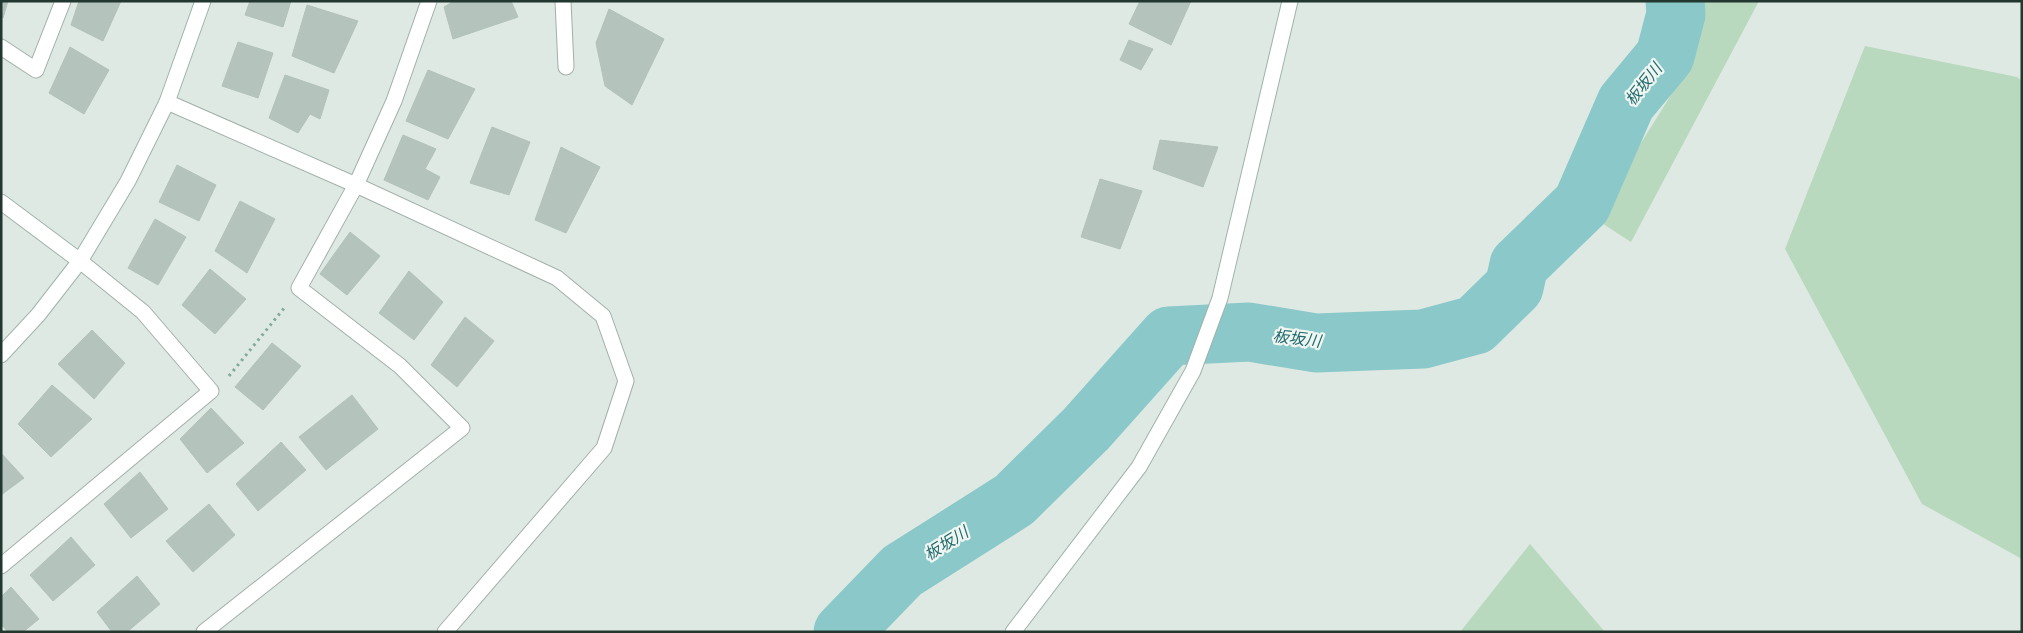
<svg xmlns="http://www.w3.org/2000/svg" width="2023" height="633" viewBox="0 0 2023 633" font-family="'PT Sans','Noto Sans JP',sans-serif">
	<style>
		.green { fill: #b9d9be }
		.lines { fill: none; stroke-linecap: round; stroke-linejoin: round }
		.river { stroke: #8ac8ca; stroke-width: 59 }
		.building { fill: #b4c3bc; stroke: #b2c2b9 }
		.street-casing { stroke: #a2b0a9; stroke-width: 17 }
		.secondary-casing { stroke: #9fb4aa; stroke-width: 17 }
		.path { stroke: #82aa98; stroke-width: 3; stroke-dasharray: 2.5 4; stroke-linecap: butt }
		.street { stroke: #fff; stroke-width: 15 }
		.secondary { stroke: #fff; stroke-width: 15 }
		.labels { text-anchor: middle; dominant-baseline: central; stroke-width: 4.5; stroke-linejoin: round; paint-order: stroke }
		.water-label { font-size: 16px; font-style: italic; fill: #216a6e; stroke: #eff6f1 }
	</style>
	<rect width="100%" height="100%" fill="#dfe9e3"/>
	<g class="green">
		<polygon points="1698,1 1759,1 1631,242 1594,218 1676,87"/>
		<polygon points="1865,46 2017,77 2022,81 2022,559 1922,504 1785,249"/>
		<polygon points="1530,544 1605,632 1460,632"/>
	</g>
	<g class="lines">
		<polyline class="river" points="843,632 902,571 1014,500 1086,429 1169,336 1249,332 1316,343 1423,339 1475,325 1514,287 1519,265 1582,204 1626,103 1665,56 1676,14 1675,1"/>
	</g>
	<g class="building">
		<polygon points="1,1 8,1 3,18 1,18"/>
		<polygon points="79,1 121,1 103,41 71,25"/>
		<polygon points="250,1 291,1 283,27 245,15"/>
		<polygon points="454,1 511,1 518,17 453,39 444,7"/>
		<polygon points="1140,1 1191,1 1171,45 1129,24"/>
		<polygon points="307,5 358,21 334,73 292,56"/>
		<polygon points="609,9 664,39 632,105 605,86 596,43"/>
		<polygon points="1129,40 1153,49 1141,70 1120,60"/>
		<polygon points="238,42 273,53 258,98 222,86"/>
		<polygon points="70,47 109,70 84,114 49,93"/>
		<polygon points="428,70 475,89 448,139 406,121"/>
		<polygon points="285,75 329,90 320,119 310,114 298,133 269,118"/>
		<polygon points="492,127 530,142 509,195 470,183"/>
		<polygon points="403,135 436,149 425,169 440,177 428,200 384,180"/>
		<polygon points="1160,140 1218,147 1203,187 1153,169"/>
		<polygon points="561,147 600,167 566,233 535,220"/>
		<polygon points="177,165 216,185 199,221 159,202"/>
		<polygon points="1100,179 1142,191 1120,249 1081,237"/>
		<polygon points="240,201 275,219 247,273 215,251"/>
		<polygon points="155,219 186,237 158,285 128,268"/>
		<polygon points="350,232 380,256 347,295 320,274"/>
		<polygon points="210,269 246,299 215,334 182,305"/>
		<polygon points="409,271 443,302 414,340 379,313"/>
		<polygon points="465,317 494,341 457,387 431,365"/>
		<polygon points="92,330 125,363 94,399 58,364"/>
		<polygon points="272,343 301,366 263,410 235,387"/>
		<polygon points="52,385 92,419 51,457 18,424"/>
		<polygon points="352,395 378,429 326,470 299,437"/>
		<polygon points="211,408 244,443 207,473 180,439"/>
		<polygon points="281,442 306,470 258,511 236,484"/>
		<polygon points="1,453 24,478 1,495"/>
		<polygon points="140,472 168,509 131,538 104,504"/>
		<polygon points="209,504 235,535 193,572 166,541"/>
		<polygon points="71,537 95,565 53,601 30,575"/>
		<polygon points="137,576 160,604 127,632 112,632 97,612"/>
		<polygon points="11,587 39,619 23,632 8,632 1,624 1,597"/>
	</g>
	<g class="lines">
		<g class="street-casing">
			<g id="street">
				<polyline points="563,1 566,67"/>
				<polyline points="1,47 36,70 63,1"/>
				<polyline points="167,102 356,185 557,278 603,316 626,381 604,448 445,632"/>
				<polyline points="1,566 211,391 143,312 80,261"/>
				<polyline points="204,632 462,428 400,366 299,288 356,185 394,101 429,1"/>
			</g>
		</g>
		<g class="secondary-casing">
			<g id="secondary">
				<polyline points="1,202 80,261"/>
				<polyline points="1,355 38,315 80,261 128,181 167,102 203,1"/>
				<polyline points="1013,632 1139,467 1193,371 1220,298 1290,1"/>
			</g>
		</g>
		<polyline class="path" points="229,376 285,307"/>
		<use href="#street" class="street"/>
		<use href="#secondary" class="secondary"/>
	</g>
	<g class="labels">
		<g class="water-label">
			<text transform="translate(1643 84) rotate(-52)">板坂川</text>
			<text transform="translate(1297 338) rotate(7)">板坂川</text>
			<text transform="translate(946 543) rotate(-32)">板坂川</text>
		</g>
	</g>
	<rect width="2023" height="633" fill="none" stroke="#21372f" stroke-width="5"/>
</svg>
